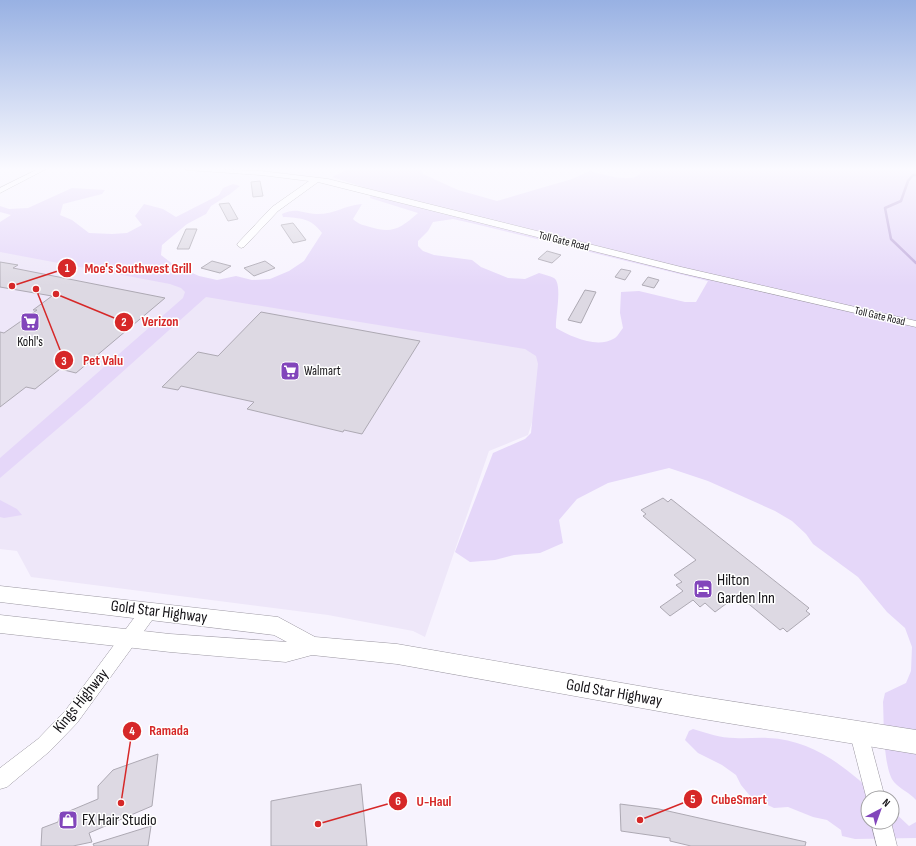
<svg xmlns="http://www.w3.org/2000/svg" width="916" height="846" viewBox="0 0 916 846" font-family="'Sofia Sans Condensed',sans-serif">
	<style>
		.built { fill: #eee7f9 }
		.green { fill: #e5d7f9; fill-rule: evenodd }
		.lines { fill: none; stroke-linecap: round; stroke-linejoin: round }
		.stream { stroke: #c1acdc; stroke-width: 2.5 }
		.building { fill: #ddd9e3; stroke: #ada9b3 }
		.street-casing { stroke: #9b97a1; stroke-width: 1 }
		.secondary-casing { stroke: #9b97a1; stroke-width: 1 }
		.street { fill: #fff; fill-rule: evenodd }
		.secondary { fill: #fff; fill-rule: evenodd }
		.labels { text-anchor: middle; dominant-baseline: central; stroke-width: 3; stroke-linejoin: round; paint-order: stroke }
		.far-street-label { font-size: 11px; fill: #141216; stroke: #fff }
		.poi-label { font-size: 13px; fill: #141216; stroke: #fff }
		.near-poi-label { font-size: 16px; fill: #141216; stroke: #fff; text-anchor: start }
		.near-street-label { font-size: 16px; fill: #141216; stroke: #fff }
		.leader { fill: none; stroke: #d62828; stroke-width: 1.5 }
		.callout-dot { fill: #d62828; stroke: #fff; stroke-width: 1.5 }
		.mark-label { font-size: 12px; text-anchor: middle; font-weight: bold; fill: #fff }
		.callout-label { font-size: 14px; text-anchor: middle; font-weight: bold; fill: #d62828; stroke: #fff; stroke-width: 3; stroke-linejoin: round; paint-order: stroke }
	</style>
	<rect width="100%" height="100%" fill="#f7f3fe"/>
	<polygon class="built" points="0,247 555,350 528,435 489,451 425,637 413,631 328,615 31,577 17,551 0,549"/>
	<g class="green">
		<path d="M351,168H419L423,174L458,190L497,201L572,179L590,171C601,174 632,184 641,173L640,168H916V800C910,793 900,789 894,782C883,769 884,720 883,702L885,693L906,683L911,671L912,647L905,628L887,612L858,577L813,544L806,534L792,521L775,511L708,481L669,468L608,483L577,499L559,520L563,543L540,553L514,555L495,560L470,562L455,552L493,453L525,439L531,433L538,364L536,356L525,349L206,297L91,400L0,478V458L183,298L185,292L181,288L170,284L0,252V222L11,215L0,212V206L9,209L28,208L72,188L105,190L102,194L63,204L60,215L72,220L89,233L112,234L127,233L142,225L135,216L144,204L163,209L176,217L219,195L223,188L233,184L240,186L230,194L211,206L206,214L187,224L162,245L161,255L174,265L199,276L217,280L236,276L252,280L270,279L289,271L304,261L322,233C311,218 300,218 283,217L282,214C296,207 302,213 316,214C332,215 346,205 362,204L353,219C358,224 363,225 370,227C393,234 401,228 418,213L370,198L372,190L332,177ZM453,219L471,223L708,281L696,302H685L639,291L621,292L620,313L623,328C621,330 618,336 615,338C597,349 572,337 556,328C555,318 563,284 554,278C550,276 543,274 539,273L525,279L508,278L481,267L472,260L434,255L423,251L418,246V241L428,231L433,222Z"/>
		<polygon points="0,500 17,509 22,515 4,518 0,517"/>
		<path d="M693,729C706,733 720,738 735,738C746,739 757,737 768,738C814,740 847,768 879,798H868V822H892V810L909,826L916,822V838L855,839L842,836L841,830L827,820L813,817L788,807L774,808L751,797L741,785L736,775L722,765L698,753L685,740L689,731Z"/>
	</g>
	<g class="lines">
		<polyline class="stream" points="916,175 913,175 908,181 901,201 885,208 891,239 916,263"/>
	</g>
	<g class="building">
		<polygon points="260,181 263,196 253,197 251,182"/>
		<polygon points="229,203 238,219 228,221 219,204"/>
		<polygon points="293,223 300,232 306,240 293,243 281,225"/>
		<polygon points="186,229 197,229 189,249 177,249"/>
		<polygon points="547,251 561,255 552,263 538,259"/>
		<polygon points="212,261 231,266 220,273 201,268"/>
		<polygon points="265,261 275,268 254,276 244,268"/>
		<polygon points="0,262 18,265 13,268 165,298 76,373 60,369 35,389 26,387 0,407 0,332 4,333 37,310 33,310 52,296 0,287"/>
		<polygon points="621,269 631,271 625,280 615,277"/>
		<polygon points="648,277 659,280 654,288 642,285"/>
		<polygon points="585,290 596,292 581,323 568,320"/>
		<polygon points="261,312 420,341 362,434 344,430 343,432 247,409 254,402 181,386 178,390 162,387 198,352 218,356"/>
		<polygon points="663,498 668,502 671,499 809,608 806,611 810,614 787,632 783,628 780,630 738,595 715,612 705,603 700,607 693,600 670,616 660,607 683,591 676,585 682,582 674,575 696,560 643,516 646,514 641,510"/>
		<polygon points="158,754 152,806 89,833 92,842 73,846 41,846 42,828 58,822 60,815 98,799 98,786 113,770"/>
		<polygon points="361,784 367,846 271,846 271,801"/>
		<polygon points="620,804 659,809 806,842 805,846 691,846 670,841 670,838 621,831"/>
		<polygon points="151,826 148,846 94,846 93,844"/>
	</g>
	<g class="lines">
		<g class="street-casing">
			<g id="street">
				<polygon points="40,168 48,168 0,193 0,188"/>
				<polygon points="184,168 261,171 328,179 681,267 916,321 916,327 681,273 318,182 278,211 244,247 241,248 237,245 238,243 272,207 309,181 261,175 187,170"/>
				<polygon points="149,604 155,606 157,611 155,616 77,723 50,751 7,787 0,789 0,768 38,739 65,711 143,606"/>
				<polygon points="859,725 865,728 868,734 885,798 868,798 868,804 850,734 853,728"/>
				<polygon points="871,822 891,822 897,846 877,846"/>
			</g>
		</g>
		<g class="secondary-casing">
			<polygon id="secondary" points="0,586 278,617 315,637 397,644 697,696 916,730 916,754 697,718 397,664 312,655 286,662 170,652 0,633 0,615 170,634 287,642 274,635 0,602"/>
		</g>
		<use href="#street" class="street"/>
		<use href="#secondary" class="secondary"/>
	</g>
	<linearGradient id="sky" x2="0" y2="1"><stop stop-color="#98b1e3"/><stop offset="0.59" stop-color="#fbfaff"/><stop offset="1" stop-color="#fbfaff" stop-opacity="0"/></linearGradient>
	<rect width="916" height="286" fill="url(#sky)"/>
	<defs>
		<g id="supermarket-square" transform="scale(1)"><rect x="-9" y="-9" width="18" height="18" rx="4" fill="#8246bb" stroke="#fff"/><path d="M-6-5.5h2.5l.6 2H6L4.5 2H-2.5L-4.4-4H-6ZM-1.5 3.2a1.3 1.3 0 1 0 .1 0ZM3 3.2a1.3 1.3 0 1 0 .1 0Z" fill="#fff"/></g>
		<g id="hotel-square" transform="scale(1)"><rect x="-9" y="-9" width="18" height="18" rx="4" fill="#8246bb" stroke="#fff"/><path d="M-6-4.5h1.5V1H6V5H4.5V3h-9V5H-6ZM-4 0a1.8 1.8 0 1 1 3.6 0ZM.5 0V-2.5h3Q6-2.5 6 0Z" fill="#fff"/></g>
		<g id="shop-square" transform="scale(1)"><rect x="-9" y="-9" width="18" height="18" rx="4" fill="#8246bb" stroke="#fff"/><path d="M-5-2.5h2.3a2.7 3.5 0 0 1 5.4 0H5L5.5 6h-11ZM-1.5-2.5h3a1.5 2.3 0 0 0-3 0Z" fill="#fff"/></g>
	</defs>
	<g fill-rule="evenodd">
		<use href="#supermarket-square" x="30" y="322"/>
		<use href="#supermarket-square" x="290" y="371"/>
		<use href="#hotel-square" x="703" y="589"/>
		<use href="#shop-square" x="68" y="820"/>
	</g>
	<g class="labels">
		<g class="far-street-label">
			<text transform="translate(564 241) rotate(14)">Toll Gate Road</text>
			<text transform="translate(880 316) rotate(13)">Toll Gate Road</text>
		</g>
		<g class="poi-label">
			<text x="30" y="342">Kohl's</text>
			<text x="304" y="371" text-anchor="start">Walmart</text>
		</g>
		<g class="near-poi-label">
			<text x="717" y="580">Hilton<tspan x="717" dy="18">Garden Inn</tspan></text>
			<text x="82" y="820">FX Hair Studio</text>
		</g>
		<g class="near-street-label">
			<text transform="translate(159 612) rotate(7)">Gold Star Highway</text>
			<text transform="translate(614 693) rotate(10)">Gold Star Highway</text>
			<text transform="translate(81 701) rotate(-51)">Kings Highway</text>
		</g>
	</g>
	<path class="leader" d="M12 286L67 268M56 294L124 322M36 289L64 360M121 803L132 731M640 820L693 799M318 824L398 801"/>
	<g class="callout-dot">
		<circle cx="12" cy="286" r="4"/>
		<circle cx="56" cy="294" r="4"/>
		<circle cx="36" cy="289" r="4"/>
		<circle cx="121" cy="803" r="4"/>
		<circle cx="640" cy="820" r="4"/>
		<circle cx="318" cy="824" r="4"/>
		<circle cx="67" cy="268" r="10"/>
		<circle cx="124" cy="322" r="10"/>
		<circle cx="64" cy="360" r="10"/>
		<circle cx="132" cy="731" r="10"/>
		<circle cx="693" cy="799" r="10"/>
		<circle cx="398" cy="801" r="10"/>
	</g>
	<g class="mark-label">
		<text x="67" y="272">1</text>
		<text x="124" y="326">2</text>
		<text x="64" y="365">3</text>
		<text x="132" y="735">4</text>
		<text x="693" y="803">5</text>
		<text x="398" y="805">6</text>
	</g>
	<g class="callout-label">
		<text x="138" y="273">Moe's Southwest Grill</text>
		<text x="160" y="326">Verizon</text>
		<text x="103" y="365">Pet Valu</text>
		<text x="169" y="735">Ramada</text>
		<text x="739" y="804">CubeSmart</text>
		<text x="434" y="806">U-Haul</text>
	</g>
	<g transform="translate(880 810) rotate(41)"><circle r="19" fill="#ffffff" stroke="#a1a0a2"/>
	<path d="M0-3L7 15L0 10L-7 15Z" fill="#8246bb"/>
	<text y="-6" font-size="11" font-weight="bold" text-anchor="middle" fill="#141216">N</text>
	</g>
</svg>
